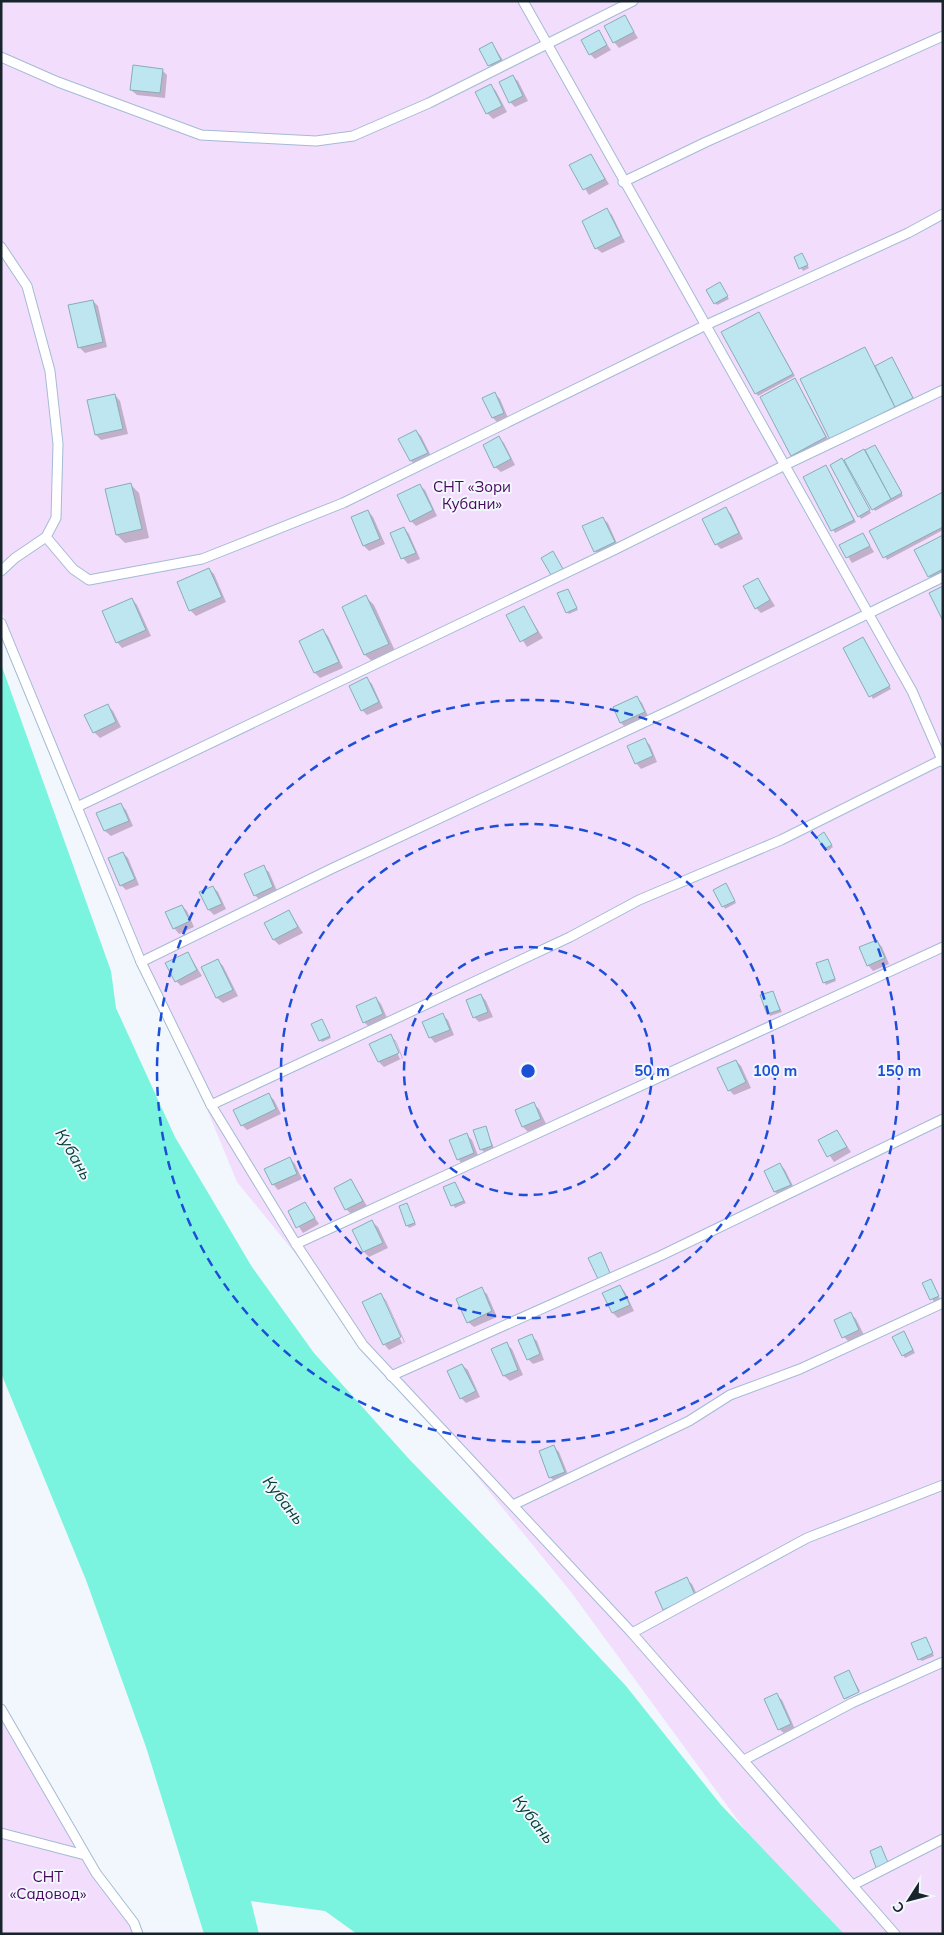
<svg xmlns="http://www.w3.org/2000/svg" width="944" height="1935" viewBox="0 0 944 1935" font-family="Mulish,sans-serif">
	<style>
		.green { fill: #f3ddfd }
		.water { fill: #7bf4df }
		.shadow { fill: #0003; fill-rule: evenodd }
		.building { fill: #bde6f0; stroke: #87aeb7 }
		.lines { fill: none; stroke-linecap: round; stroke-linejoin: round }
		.lane-casing { stroke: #a3bbd4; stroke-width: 11 }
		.lane { stroke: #fff; stroke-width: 9 }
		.ring { fill: none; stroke: #1d4ed8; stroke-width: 2.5; stroke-dasharray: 9 6 }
		.labels { text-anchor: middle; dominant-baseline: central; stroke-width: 4; stroke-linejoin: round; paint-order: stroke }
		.park-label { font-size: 15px; fill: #4a065f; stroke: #f1f7fc }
		.water-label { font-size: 16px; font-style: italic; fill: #064038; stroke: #f1f7fc }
		.centre { fill: #1d4ed8; stroke: #f1f7fc; stroke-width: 2.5 }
		.ring-label { font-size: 15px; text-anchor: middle; font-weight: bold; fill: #1d4ed8; stroke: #f1f7fc; stroke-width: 4; stroke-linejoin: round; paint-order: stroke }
	</style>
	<rect width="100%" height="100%" fill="#f1f7fc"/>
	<g class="green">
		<polygon points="1,1 943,1 943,1934 821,1934 571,1592 237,1182 1,610"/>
		<polygon points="1,1709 138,1934 1,1934"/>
	</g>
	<polygon class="water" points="1,664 111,971 116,1008 175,1137 252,1267 314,1353 409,1459 547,1601 626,1686 721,1805 844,1934 357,1934 325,1911 251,1901 259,1934 204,1934 146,1747 86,1580 1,1373"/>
	<g class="shadow">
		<polygon points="625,17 638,38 619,48 614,42"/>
		<polygon points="598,32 611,50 595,59 590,54"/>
		<polygon points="492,43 506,65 494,71 480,49"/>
		<polygon points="162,70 167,75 165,98 137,95 131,90"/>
		<polygon points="512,76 518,81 528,101 515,107 510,102"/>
		<polygon points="491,86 496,91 507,112 493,119 487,113"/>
		<polygon points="591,155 609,184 589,195 571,166"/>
		<polygon points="607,210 612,215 625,242 602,253 596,248"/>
		<polygon points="802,255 809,268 803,271 795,258"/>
		<polygon points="720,284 729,299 717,305 715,303"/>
		<polygon points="93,301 98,306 107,347 85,353 79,347"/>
		<polygon points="759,313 795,376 758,396 756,393"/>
		<polygon points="865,348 875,367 892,359 894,361 915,401 833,441"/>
		<polygon points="797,382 828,439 794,457 792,455"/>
		<polygon points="494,393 500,399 508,418 498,423 493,418"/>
		<polygon points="115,395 120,401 128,434 101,440 96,435"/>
		<polygon points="416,431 421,436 432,458 416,466 411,461 400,439"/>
		<polygon points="499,438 504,443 515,465 501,472 495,467"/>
		<polygon points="875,446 903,496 875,511 846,460"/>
		<polygon points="844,462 871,513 861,519 859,516"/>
		<polygon points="828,469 856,522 835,533 805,477"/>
		<polygon points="131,485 139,493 149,538 125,543 117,535"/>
		<polygon points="419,485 425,490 437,516 416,526 411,521"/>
		<polygon points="943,493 943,530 887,560 871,531"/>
		<polygon points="726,509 731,514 743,539 721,549 716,544"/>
		<polygon points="368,511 373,517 385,544 369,551 364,546"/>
		<polygon points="602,518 608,523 619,548 601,556 595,551"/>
		<polygon points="404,528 409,534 420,559 408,564 403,558 392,534"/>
		<polygon points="863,534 874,552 852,563 841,546"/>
		<polygon points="943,536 943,572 931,578 929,576"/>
		<polygon points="209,569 214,574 226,602 196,616 190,610"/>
		<polygon points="758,579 775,606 761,613 756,608"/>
		<polygon points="568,590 578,610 569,614 567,612"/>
		<polygon points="366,597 374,605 396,653 374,663 365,655 343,607"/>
		<polygon points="132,599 137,605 151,636 122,648 117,642"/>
		<polygon points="523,607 543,638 527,647 507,616"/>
		<polygon points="323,631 328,636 343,668 320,678 315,673 300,641"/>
		<polygon points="865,641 891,689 873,699 844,648"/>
		<polygon points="367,679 372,684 383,708 367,715 362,710"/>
		<polygon points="637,698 642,703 649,718 626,728 621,723 614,707"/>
		<polygon points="107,705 113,711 121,727 100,738 94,732"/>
		<polygon points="645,740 650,745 657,762 641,769 636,763"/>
		<polygon points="121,805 126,810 133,826 111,836 105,831 98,814"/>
		<polygon points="826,836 833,847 828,851 818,837"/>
		<polygon points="123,853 128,858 139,885 126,890 121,885"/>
		<polygon points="263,867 269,872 278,893 260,901 255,895"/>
		<polygon points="213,887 218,892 226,909 214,915 209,910"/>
		<polygon points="728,887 736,903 725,909 715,890"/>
		<polygon points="182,906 187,911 194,927 179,934 174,928"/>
		<polygon points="289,911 303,933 279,945 274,940"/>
		<polygon points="877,941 882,947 889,964 873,971 868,965"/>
		<polygon points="188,953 202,976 181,986 176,981"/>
		<polygon points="828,960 836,981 826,985 824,982"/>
		<polygon points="218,961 223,966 238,996 223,1003 217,998 203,968"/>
		<polygon points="773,992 782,1012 770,1016 762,996"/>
		<polygon points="481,995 486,1001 493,1017 479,1022 474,1017"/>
		<polygon points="376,998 381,1004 388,1020 370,1028 364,1022 357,1006"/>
		<polygon points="442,1015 448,1020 454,1035 435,1043 430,1037"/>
		<polygon points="322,1020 331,1038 322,1042 320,1040"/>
		<path d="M390,1036L396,1041L403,1058L384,1067L379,1062ZM392,1041H395L402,1058L400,1059Z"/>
		<polygon points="736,1061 741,1066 751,1088 734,1095 729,1090"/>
		<polygon points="268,1094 274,1100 281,1114 247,1130 242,1125"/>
		<polygon points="534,1104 539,1109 546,1124 528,1132 523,1127 516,1111"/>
		<polygon points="485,1127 494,1148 484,1152 481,1149"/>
		<polygon points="837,1131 851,1152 834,1162 820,1141"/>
		<polygon points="466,1134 472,1140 479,1158 463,1165 458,1159"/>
		<polygon points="290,1158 295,1164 302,1179 278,1190 273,1184"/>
		<polygon points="780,1164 785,1170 795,1190 781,1197 775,1192 766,1171"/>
		<polygon points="351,1180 367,1206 352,1215 346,1209 336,1188"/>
		<polygon points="455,1183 466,1203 455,1208 444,1188"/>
		<polygon points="305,1203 319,1224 303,1233 289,1212"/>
		<polygon points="407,1205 416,1225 409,1228 407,1225"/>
		<polygon points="372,1222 378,1227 388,1248 369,1257 364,1252 354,1230"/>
		<polygon points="931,1280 940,1299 934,1302 924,1283"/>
		<polygon points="620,1286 625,1292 634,1311 618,1318 613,1313"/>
		<polygon points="481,1289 487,1294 497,1317 474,1327 468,1322"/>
		<path d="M380,1295L386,1300L405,1342L389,1350L384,1344ZM382,1300H385L404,1342L402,1343Z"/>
		<polygon points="851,1314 856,1319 864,1335 849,1342 844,1337"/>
		<polygon points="906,1335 915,1353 905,1358 903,1355"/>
		<polygon points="531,1336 537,1341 544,1360 533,1364 528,1359"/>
		<polygon points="506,1344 512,1349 523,1375 510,1381 504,1376 493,1349"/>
		<polygon points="462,1365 468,1370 480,1397 466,1403 461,1398"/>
		<polygon points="554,1447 559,1452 569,1477 555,1482 550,1477"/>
		<polygon points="686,1579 692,1584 700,1601 670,1614 665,1609"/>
		<polygon points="925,1638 934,1656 922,1661 919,1659"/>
		<polygon points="849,1672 860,1691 846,1699 836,1678"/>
		<polygon points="861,1693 864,1698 851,1704 847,1700"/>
		<polygon points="776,1695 782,1700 795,1729 785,1734 779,1729"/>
	</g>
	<g class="building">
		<polygon points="625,15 634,32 613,43 604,26"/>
		<polygon points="599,30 607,45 589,55 581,40"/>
		<polygon points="492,42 501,60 488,66 479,49"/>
		<polygon points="133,65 163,69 160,93 130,90"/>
		<polygon points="513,75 523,96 509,103 499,82"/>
		<polygon points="491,84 502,106 486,114 475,92"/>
		<polygon points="591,154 605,179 583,190 569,165"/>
		<polygon points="607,208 621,236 595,249 582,221"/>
		<polygon points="802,253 808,265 799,269 794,257"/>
		<polygon points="720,282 728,296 714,304 706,290"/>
		<polygon points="93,300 103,342 78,348 68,305"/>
		<polygon points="759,312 793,374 755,394 721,332"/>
		<polygon points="865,347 895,407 830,440 800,379"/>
		<polygon points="892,357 913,398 895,407 875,366"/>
		<polygon points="795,378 826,437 791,456 760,397"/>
		<polygon points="495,392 504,413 492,418 482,398"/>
		<polygon points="115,394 123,429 95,435 87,400"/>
		<polygon points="416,430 428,453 410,461 398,439"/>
		<polygon points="499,436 511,459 494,468 483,445"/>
		<polygon points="875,445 902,493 891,499 865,450"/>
		<polygon points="864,449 891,499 872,510 844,460"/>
		<polygon points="842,458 870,510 858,517 830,465"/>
		<polygon points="826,465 854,520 831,531 803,477"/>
		<polygon points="131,483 142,529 116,535 105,489"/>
		<polygon points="420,484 433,510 410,522 397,495"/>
		<polygon points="943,492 943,527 883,558 869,531"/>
		<polygon points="726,507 739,533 715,545 702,519"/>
		<polygon points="368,510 380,539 363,546 351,517"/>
		<polygon points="603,517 615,542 594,552 582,526"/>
		<polygon points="404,527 416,553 401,559 390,533"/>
		<polygon points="863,533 870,546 846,558 839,545"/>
		<polygon points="943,535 943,569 928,577 914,550"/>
		<polygon points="553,551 563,569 551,575 541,558"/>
		<polygon points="209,568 222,597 189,611 177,582"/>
		<polygon points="758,578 770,600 755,609 743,586"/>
		<polygon points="943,586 943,621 929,593"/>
		<polygon points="568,589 577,608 566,613 557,593"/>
		<polygon points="366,595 389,644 364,655 342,607"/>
		<polygon points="132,598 146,630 116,643 102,611"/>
		<polygon points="524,606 538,632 520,642 506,615"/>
		<polygon points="323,629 339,662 314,673 299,641"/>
		<polygon points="863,637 890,686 869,697 843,648"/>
		<polygon points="367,677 379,702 361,711 349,686"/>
		<polygon points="637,696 645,712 620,723 613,707"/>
		<polygon points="108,704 116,722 93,733 84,715"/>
		<polygon points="645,738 653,756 635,764 627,746"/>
		<polygon points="121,803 129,821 104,831 96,813"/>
		<polygon points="824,832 832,845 824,849 817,837"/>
		<polygon points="123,852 135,879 120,886 108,858"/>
		<polygon points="264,865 273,887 254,896 244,874"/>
		<polygon points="726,883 735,901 722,907 713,890"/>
		<polygon points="213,886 222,904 208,910 199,892"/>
		<polygon points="182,905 190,921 173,929 165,912"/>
		<polygon points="289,910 298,927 273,940 264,923"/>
		<polygon points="877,940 885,958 867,966 859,947"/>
		<polygon points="188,952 197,970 175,982 165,963"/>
		<polygon points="218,959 233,990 216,998 201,967"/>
		<polygon points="828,959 835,979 823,983 816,963"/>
		<polygon points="773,991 780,1010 767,1014 760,995"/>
		<polygon points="481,994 488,1012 473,1018 466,1000"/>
		<polygon points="376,997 383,1014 363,1023 356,1006"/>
		<polygon points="443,1013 450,1030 429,1038 422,1022"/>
		<polygon points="322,1019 330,1036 319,1041 311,1024"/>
		<polygon points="391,1034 399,1053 378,1062 369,1044"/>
		<polygon points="736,1060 746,1082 728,1091 717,1068"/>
		<polygon points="269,1093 276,1109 241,1126 233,1110"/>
		<polygon points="534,1102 541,1119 522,1127 515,1110"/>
		<polygon points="486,1126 492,1146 480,1150 473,1130"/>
		<polygon points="837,1130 847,1147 827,1157 818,1140"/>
		<polygon points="467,1133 474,1153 457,1160 449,1140"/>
		<polygon points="290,1157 297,1174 272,1185 264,1169"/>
		<polygon points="780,1163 791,1185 774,1192 764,1171"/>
		<polygon points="351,1179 363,1201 345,1210 334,1188"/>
		<polygon points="455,1182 464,1201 451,1206 443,1187"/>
		<polygon points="305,1202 315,1218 296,1228 288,1211"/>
		<polygon points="407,1203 415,1223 406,1226 399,1206"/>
		<polygon points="372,1220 383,1243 363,1252 352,1230"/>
		<polygon points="601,1252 610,1273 598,1279 588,1258"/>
		<polygon points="931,1279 939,1296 930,1300 922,1283"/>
		<polygon points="620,1285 630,1305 612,1313 602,1293"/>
		<polygon points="482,1287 492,1311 467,1323 456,1299"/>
		<polygon points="381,1293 401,1337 383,1345 362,1302"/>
		<polygon points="851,1312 859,1330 842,1338 834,1320"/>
		<polygon points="904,1331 913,1350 902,1356 892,1337"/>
		<polygon points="532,1334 540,1354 527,1360 518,1340"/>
		<polygon points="507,1342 518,1370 503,1376 491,1349"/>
		<polygon points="462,1364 476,1391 460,1399 447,1371"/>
		<polygon points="554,1445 565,1472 549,1478 539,1451"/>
		<polygon points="687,1577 695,1595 663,1610 655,1592"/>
		<polygon points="926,1637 933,1653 918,1660 911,1643"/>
		<polygon points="849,1670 859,1692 844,1699 834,1677"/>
		<polygon points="777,1693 791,1724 778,1730 764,1699"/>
		<polygon points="881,1846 889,1865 877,1870 870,1851"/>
	</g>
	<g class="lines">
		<g class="lane-casing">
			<g id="lane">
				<polyline points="523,1 912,691 943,762"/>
				<polyline points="1,57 58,82 201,135 316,141 353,136 429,103 633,1"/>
				<polyline points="623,182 706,142 943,36"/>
				<polyline points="1,247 27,286 50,371 58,444 56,518 46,537 15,558 1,571"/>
				<polyline points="46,537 73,569 89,580 202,559 343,503 704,326 908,233 943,214"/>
				<polyline points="1,623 141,962 211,1105 296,1244 363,1345 632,1633 895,1934"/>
				<polyline points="77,807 616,549 783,466 943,390"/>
				<polyline points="141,962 331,869 675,708 943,577"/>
				<polyline points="211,1105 570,937 639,900 781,840 943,759"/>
				<polyline points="296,1244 943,947"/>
				<polyline points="391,1376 660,1256 943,1119"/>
				<polyline points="513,1505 689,1421 730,1395 800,1369 943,1303"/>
				<polyline points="632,1633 807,1538 943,1485"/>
				<polyline points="1,1709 96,1873 134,1923 138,1934"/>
				<polyline points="744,1760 852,1703 943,1662"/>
				<polyline points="1,1833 85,1855"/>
				<polyline points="853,1885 943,1839"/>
			</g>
		</g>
		<use href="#lane" class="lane"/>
	</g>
	<g class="ring">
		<circle cx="528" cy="1071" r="124"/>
		<circle cx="528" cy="1071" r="247"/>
		<circle cx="528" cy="1071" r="371"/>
	</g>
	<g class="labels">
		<g class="park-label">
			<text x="472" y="486">СНТ «Зори<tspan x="472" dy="17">Кубани»</tspan></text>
			<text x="48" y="1876">СНТ<tspan x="48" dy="17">«Садовод»</tspan></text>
		</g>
		<g class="water-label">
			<text transform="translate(74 1154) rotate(60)">Кубань</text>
			<text transform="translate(284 1500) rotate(52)">Кубань</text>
			<text transform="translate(534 1819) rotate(52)">Кубань</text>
		</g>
	</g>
	<circle cx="528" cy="1071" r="8" class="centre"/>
	<g class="ring-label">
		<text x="652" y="1076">50 m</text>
		<text x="775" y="1076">100 m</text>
		<text x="899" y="1076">150 m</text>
	</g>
	<rect width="944" height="1935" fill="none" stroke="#19232c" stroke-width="5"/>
	<g transform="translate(909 1900) rotate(234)" stroke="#f1f7fc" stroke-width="4" paint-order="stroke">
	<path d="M0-4L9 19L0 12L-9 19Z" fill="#19232c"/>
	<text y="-8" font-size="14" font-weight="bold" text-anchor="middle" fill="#19232c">С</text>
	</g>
</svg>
